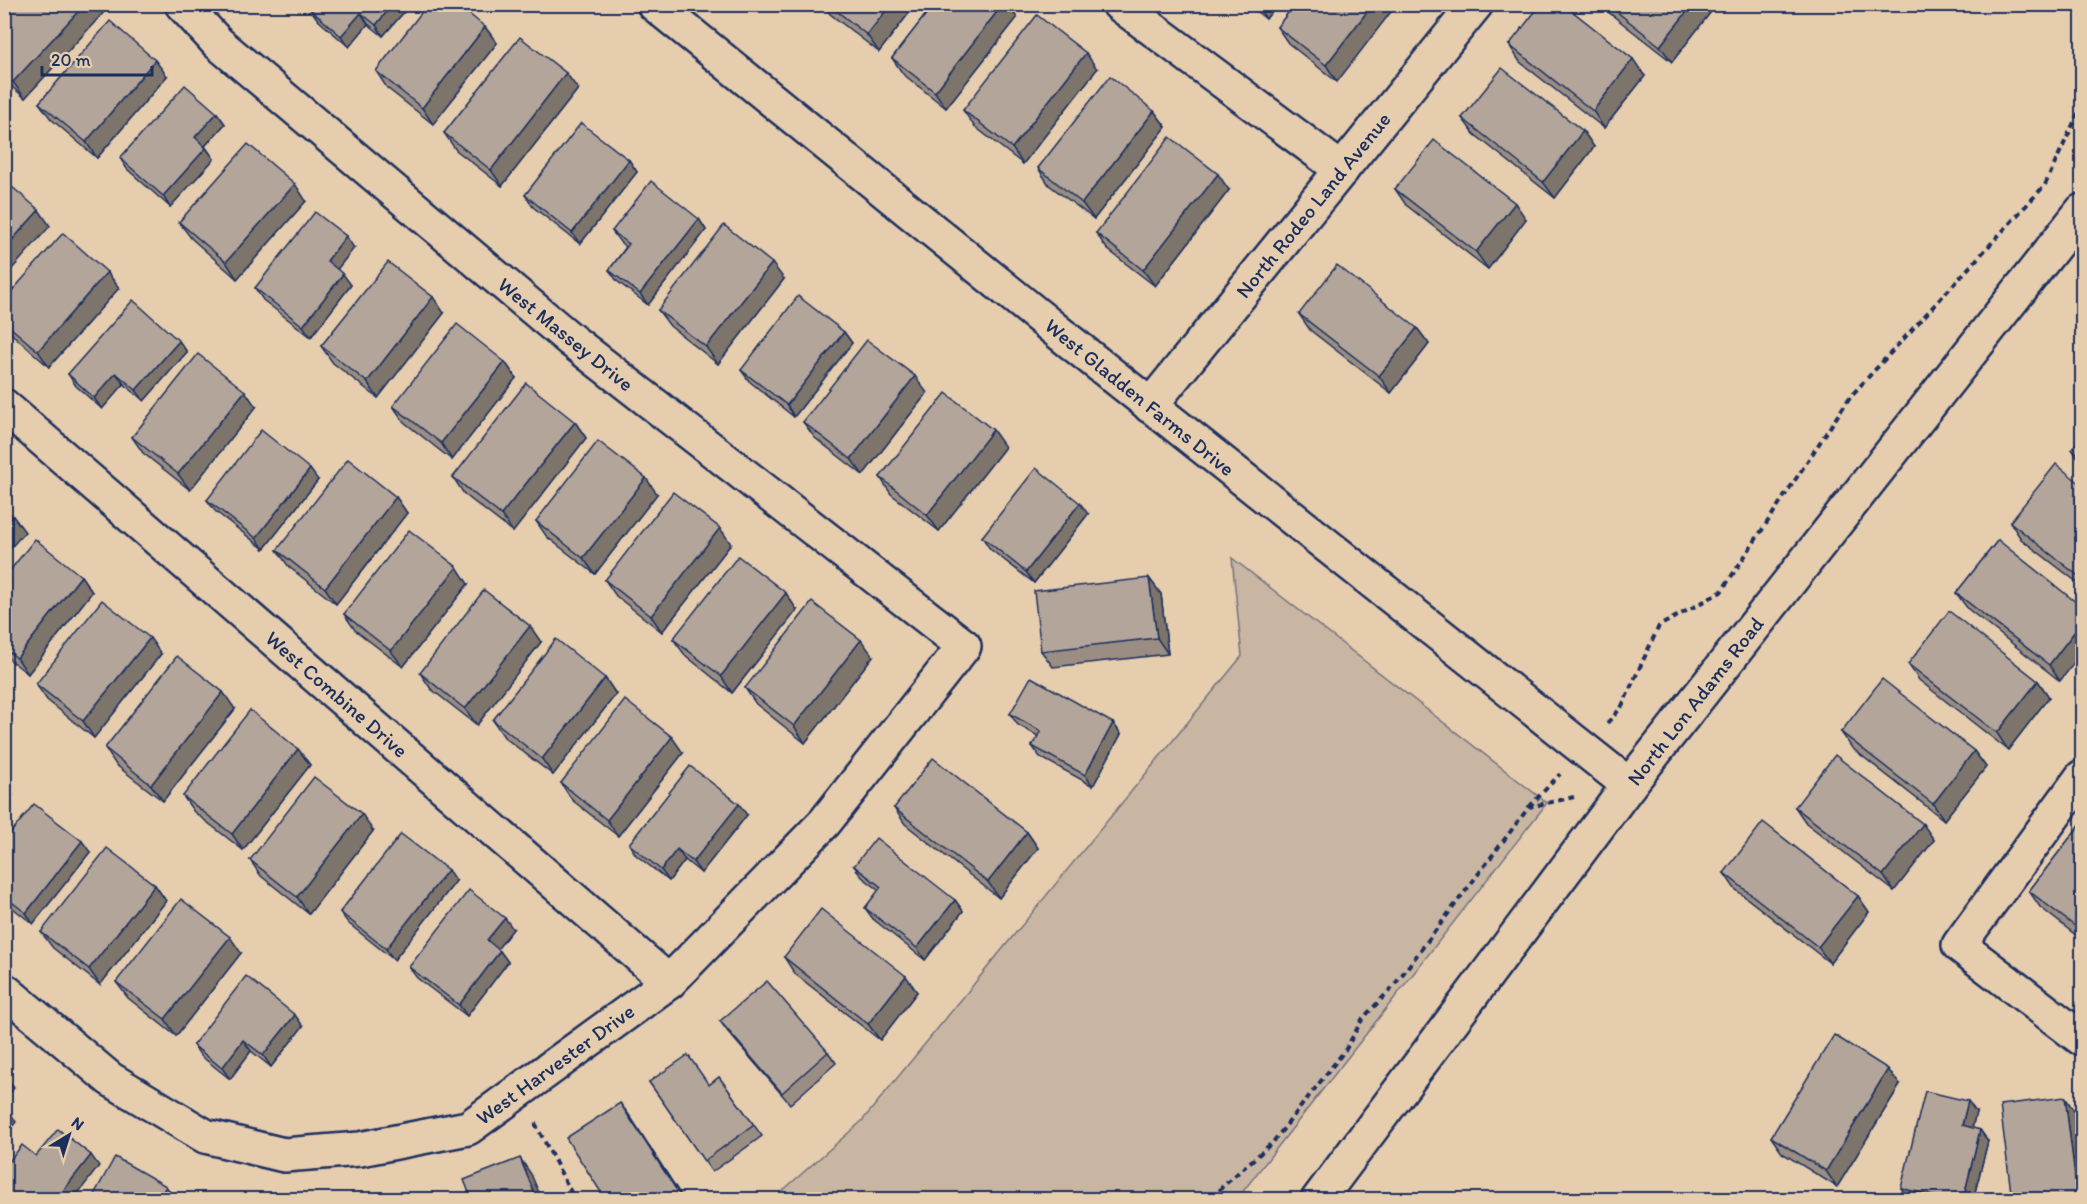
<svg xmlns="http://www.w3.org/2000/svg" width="2087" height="1204" viewBox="0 0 2087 1204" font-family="Itim,sans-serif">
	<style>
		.green { fill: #c9b6a2; stroke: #727280; stroke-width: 1.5 }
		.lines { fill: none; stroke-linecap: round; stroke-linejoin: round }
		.minor-casing { stroke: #1b2f5e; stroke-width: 38 }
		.tertiary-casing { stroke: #1b2f5e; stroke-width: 38 }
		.path { stroke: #1b2f5e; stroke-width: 4; stroke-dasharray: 6 4.5; stroke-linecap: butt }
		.minor { stroke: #e6cdae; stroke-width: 33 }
		.tertiary { stroke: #e6cdae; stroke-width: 33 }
		.wall { fill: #9a8e84; stroke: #1b2f5e; stroke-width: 1.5 }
		.shaded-wall { fill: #7d746c; stroke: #1b2f5e; stroke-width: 1.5 }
		.building { fill: #b3a59a; stroke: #1b2f5e; stroke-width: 1.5 }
		.labels { text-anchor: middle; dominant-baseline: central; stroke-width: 4.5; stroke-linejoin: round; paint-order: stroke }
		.street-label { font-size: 21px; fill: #1b2f5e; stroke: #e6cdae }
	</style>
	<rect width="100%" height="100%" fill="#e6cdae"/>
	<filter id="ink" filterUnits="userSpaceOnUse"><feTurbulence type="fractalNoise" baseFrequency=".0167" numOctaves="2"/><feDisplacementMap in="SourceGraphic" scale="12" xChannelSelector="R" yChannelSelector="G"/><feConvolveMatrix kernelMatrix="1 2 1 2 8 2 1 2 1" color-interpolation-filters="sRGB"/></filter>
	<g filter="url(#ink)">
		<polygon class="green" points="1232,558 1547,803 1237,1199 773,1199 862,1121 1242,656"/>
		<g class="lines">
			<g class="minor-casing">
				<g id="minor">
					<polyline points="1119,4 1342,170"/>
					<polyline points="4,406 669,982"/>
					<polyline points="1150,406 1476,4"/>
					<polyline points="2082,777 1959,945 2082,1039"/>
					<polyline points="4,990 110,1079 205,1136 284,1155 360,1149 468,1128 669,982 825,822 964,646 571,340 218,43 182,4"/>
				</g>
			</g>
			<g class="tertiary-casing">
				<g id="tertiary">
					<polyline points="654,4 1068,340 1629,785"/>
					<polyline points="1318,1200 1629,785 2082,211"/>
				</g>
			</g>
			<g class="path">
				<polyline points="1607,723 1621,708 1659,626 1721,592 1850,397 2045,185 2082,105"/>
				<polyline points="1529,807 1560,774"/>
				<polyline points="535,1123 575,1200"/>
				<polyline points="1214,1200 1222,1187 1273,1142 1346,1049 1363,1018 1392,988 1529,807 1574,797"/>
			</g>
			<use href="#minor" class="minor"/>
			<use href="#tertiary" class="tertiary"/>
		</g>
		<g class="wall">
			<polygon points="4,4 99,4 104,12 25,98 4,80"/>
			<polygon points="314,4 411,4 383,36 368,24 349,47 318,20 310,9"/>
			<polygon points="824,4 916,4 879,52 830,14"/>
			<polygon points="934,4 1008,4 1017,18 946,108 903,74 892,58"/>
			<polygon points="1247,4 1277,4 1266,19"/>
			<polygon points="1295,4 1337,82 1288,43 1277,27"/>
			<polygon points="1598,4 1705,4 1710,13 1672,62"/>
			<polygon points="485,27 497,43 433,124 387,88 376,71"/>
			<polygon points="1509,45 1645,76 1604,128 1520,62"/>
			<polygon points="1097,69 1023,164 974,126 963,110"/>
			<polygon points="167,76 97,158 51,119 39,103"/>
			<polygon points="578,89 502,186 456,150 444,133"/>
			<polygon points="1154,111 1166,127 1094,219 1049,185 1038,168"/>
			<polygon points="217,113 225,124 205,146 214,159 170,207 127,169 120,158"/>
			<polygon points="1462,118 1583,131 1594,147 1555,198 1474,134"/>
			<polygon points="629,160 637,172 580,244 533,207 525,195"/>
			<polygon points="1395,189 1526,219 1488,269 1406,205"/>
			<polygon points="1229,190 1155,286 1107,249 1096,233"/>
			<polygon points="306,201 237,279 191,238 179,222"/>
			<polygon points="699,219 706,230 648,305 617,281 609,270 626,247 620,242 612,231"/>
			<polygon points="354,248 337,269 351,285 311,337 263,300 255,288"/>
			<polygon points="107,272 119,288 49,367 4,327 4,300"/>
			<polygon points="784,279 718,364 670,326 658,310"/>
			<polygon points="444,313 378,398 333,363 321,346"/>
			<polygon points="1299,314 1417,328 1429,344 1391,393 1310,330"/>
			<polygon points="844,332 852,343 794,417 749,381 741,370"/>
			<polygon points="179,341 187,352 144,401 124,384 102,409 76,386 68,374"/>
			<polygon points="505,362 516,378 452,460 404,422 393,406"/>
			<polygon points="927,393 863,475 815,438 803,422"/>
			<polygon points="256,407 190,490 143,453 132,437"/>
			<polygon points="575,422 586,438 513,532 464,494 453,477"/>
			<polygon points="2082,436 2082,464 2072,449"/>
			<polygon points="1005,447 939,531 891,494 880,477"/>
			<polygon points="318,480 264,549 215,511 207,500"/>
			<polygon points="2082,485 2082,586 2021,539 2010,522"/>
			<polygon points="657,494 595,574 547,537 536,521"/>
			<polygon points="396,497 407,513 336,604 289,567 277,550"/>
			<polygon points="1088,514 1034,583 990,549 982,537"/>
			<polygon points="1998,540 2060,681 1968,609 1956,593"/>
			<polygon points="731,544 662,632 616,596 605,580"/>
			<polygon points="81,576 92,592 28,674 4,655 4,578"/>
			<polygon points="1149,578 1161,594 1168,654 1053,667 1041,651"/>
			<polygon points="468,584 403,667 355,630 344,614"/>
			<polygon points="797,610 732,693 685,655 673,639"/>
			<polygon points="541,642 477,725 431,689 420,673"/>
			<polygon points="161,654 94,738 47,700 36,684"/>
			<polygon points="873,656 805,743 756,704 745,688"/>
			<polygon points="1908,664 2038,681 2049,697 2008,750 1919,680"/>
			<polygon points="605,678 616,694 553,775 504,737 493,720"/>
			<polygon points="235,709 163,801 116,765 105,748"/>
			<polygon points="1010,714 1113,723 1121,734 1093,786 1040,757 1032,746 1038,736 1018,725"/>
			<polygon points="1841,732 1974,751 1986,767 1944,820 1852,748"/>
			<polygon points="298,749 310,765 243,850 194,812 183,796"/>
			<polygon points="683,753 618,836 572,800 561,783"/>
			<polygon points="1795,807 1934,840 1894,891 1806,823"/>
			<polygon points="894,808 1027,832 1038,848 999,898 905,824"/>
			<polygon points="747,815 701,873 685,860 669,881 636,855 629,844"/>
			<polygon points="2082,822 2082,940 2040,907 2029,891"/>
			<polygon points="373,831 309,914 261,876 250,860"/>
			<polygon points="4,841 90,852 33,924 4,901 4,871 7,867 4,865"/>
			<polygon points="854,866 955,900 963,911 925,960 873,919 865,908 879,890 862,877"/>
			<polygon points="1724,873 1858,896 1869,912 1830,963 1735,889"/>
			<polygon points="456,881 394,960 348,923 340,912"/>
			<polygon points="155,885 166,901 100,985 53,948 41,932"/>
			<polygon points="513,929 497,949 500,951 508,962 467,1016 417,978 409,967"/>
			<polygon points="241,953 176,1036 128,998 116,982"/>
			<polygon points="784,957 917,992 880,1040 795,974"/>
			<polygon points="720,1021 828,1052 836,1063 790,1104 728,1032"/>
			<polygon points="303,1026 271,1067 251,1051 230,1079 201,1056 193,1045"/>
			<polygon points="719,1077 762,1136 712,1172 649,1082 709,1085"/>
			<polygon points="1900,1085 1837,1187 1782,1153 1771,1137"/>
			<polygon points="1976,1112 1972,1128 1980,1130 1988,1141 1973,1200 1909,1199 1901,1188"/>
		</g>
		<g class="shaded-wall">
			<polygon points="85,4 99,4 104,12 25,98 13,82"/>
			<polygon points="393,4 411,4 383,36 376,25"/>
			<polygon points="891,4 916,4 879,52 867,35"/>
			<polygon points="1003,4 1008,4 1017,18 946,108 935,92"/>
			<polygon points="1256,4 1277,4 1266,19"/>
			<polygon points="1373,4 1397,4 1337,82 1326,65"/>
			<polygon points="1693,4 1705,4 1710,13 1672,62 1660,46"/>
			<polygon points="361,13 368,24 349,47 341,36"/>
			<polygon points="485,27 497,43 433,124 422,108"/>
			<polygon points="1086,53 1097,69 1023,164 1012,148"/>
			<polygon points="1633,59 1645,76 1604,128 1593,111"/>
			<polygon points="155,60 167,76 97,158 86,142"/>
			<polygon points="566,73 578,89 502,186 491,170"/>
			<polygon points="1154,111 1166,127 1094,219 1082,203"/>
			<polygon points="217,113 225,124 203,148 195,137"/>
			<polygon points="1583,131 1594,147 1555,198 1543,182"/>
			<polygon points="206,148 214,159 170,207 163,196"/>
			<polygon points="629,160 637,172 580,244 572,233"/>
			<polygon points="1218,174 1229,190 1155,286 1143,270"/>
			<polygon points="295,184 306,201 237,279 226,262"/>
			<polygon points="1515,203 1526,219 1488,269 1476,252"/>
			<polygon points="39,210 50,226 4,278 4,249"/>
			<polygon points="699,219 706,230 648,305 640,294"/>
			<polygon points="346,236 354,248 335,272 327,261"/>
			<polygon points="772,263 784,279 718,364 706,347"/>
			<polygon points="107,272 119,288 49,367 38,351"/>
			<polygon points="343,274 351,285 311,337 303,326"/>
			<polygon points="433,297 444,313 378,398 367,382"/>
			<polygon points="1417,328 1429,344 1391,393 1379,376"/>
			<polygon points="844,332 852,343 794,417 787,405"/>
			<polygon points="179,341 187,352 144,401 136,390"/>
			<polygon points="505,362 516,378 452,460 441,443"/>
			<polygon points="116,373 124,384 102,409 94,398"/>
			<polygon points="915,376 927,393 863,475 851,459"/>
			<polygon points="245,391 256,407 190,490 178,474"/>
			<polygon points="575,422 586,438 513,532 501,515"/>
			<polygon points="993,430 1005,447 939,531 927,515"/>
			<polygon points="310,469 318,480 264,549 256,538"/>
			<polygon points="646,478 657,494 595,574 583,558"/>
			<polygon points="396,497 407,513 336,604 325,588"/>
			<polygon points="1080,503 1088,514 1034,583 1026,572"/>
			<polygon points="13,516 25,532 4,555 4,526"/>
			<polygon points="720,528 731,544 662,632 651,616"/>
			<polygon points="457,567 468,584 403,667 391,651"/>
			<polygon points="81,576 92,592 28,674 17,658"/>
			<polygon points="1149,578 1161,594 1168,654 1157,638"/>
			<polygon points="786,593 797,610 732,693 721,676"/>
			<polygon points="2082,622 2082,653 2060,681 2049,665"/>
			<polygon points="530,626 541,642 477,725 465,709"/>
			<polygon points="150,638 161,654 94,738 83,721"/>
			<polygon points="861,640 873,656 805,743 794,726"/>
			<polygon points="605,678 616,694 553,775 542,759"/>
			<polygon points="2038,681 2049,697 2008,750 1997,733"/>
			<polygon points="223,692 235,709 163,801 151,785"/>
			<polygon points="1113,723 1121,734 1093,786 1085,775"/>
			<polygon points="672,737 683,753 618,836 607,820"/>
			<polygon points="298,749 310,765 243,850 232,834"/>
			<polygon points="1974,751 1986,767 1944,820 1933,804"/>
			<polygon points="4,784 13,795 4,805"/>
			<polygon points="739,804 747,815 701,873 693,862"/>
			<polygon points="362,814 373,831 309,914 297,897"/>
			<polygon points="1923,824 1934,840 1894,891 1883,875"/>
			<polygon points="1027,832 1038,848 999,898 988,882"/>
			<polygon points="82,841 90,852 33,924 26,913"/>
			<polygon points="677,849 685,860 669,881 661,870"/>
			<polygon points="448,870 456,881 394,960 386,949"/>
			<polygon points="155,885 166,901 100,985 89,969"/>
			<polygon points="1858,896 1869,912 1830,963 1818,947"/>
			<polygon points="955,900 963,911 925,960 917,948"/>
			<polygon points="505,918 513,929 495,952 487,940"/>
			<polygon points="230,937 241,953 176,1036 165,1019"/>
			<polygon points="500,951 508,962 467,1016 459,1005"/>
			<polygon points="906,976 917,992 880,1040 868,1024"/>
			<polygon points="295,1015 303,1026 271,1067 263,1055"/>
			<polygon points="243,1040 251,1051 230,1079 222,1068"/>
			<polygon points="1888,1069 1900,1085 1837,1187 1826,1171"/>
			<polygon points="4,1074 14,1088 4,1100"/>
			<polygon points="2065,1097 2076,1114 2082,1162 2082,1200 2078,1200"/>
			<polygon points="1968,1101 1976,1112 1970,1137 1962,1125"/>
			<polygon points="620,1103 632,1119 684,1200 683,1200"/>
			<polygon points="5,1106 16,1122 4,1137 4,1107"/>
			<polygon points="1980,1130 1988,1141 1973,1200 1963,1200"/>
			<polygon points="91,1155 99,1166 73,1200 56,1200"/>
			<polygon points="520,1158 531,1174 542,1200 537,1200"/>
			<polygon points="166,1186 175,1200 158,1200"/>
		</g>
		<g class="building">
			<polygon points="4,4 85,4 13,82 4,74"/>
			<polygon points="314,4 393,4 376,25 361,13 341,36 310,9"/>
			<polygon points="428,4 457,4 485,27 422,108 376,71"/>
			<polygon points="828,4 891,4 867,35"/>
			<polygon points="934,4 1003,4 935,92 892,58"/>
			<polygon points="1295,4 1373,4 1326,65 1277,27"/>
			<polygon points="1541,4 1563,4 1633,59 1593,111 1509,45"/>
			<polygon points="1607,4 1693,4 1660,46"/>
			<polygon points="1037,15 1086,53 1012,148 963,110"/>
			<polygon points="110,21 155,60 86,142 39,103"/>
			<polygon points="520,37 566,73 491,170 444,133"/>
			<polygon points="1502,68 1583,131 1543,182 1462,118"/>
			<polygon points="1110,76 1154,111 1082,203 1038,168"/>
			<polygon points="185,85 217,113 195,137 206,148 163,196 120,158"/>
			<polygon points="581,123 629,160 572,233 525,195"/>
			<polygon points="1170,137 1218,174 1143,270 1096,233"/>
			<polygon points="1434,140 1515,203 1476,252 1395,189"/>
			<polygon points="248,144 295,184 226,262 179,222"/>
			<polygon points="4,180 39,210 4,249"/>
			<polygon points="651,181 699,219 640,294 609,270 629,244 612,231"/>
			<polygon points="315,212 346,236 327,261 343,274 303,326 255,288"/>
			<polygon points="724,225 772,263 706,347 658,310"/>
			<polygon points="63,233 107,272 38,351 4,322 4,300"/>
			<polygon points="388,262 433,297 367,382 321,346"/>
			<polygon points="1337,265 1417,328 1379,376 1299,314"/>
			<polygon points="798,296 844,332 787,405 741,370"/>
			<polygon points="133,300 179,341 136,390 116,373 94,398 68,374"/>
			<polygon points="457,324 505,362 441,443 393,406"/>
			<polygon points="867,340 915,376 851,459 803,422"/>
			<polygon points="198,354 245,391 178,474 132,437"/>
			<polygon points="526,383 575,422 501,515 453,477"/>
			<polygon points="946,393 993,430 927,515 880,477"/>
			<polygon points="261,430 310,469 256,538 207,500"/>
			<polygon points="2082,436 2082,457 2072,449"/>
			<polygon points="598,441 646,478 583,558 536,521"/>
			<polygon points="348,459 396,497 325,588 277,550"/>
			<polygon points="2056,464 2082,485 2082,579 2010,522"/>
			<polygon points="1036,468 1080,503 1026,572 982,537"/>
			<polygon points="673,492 720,528 651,616 605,580"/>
			<polygon points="4,508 13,516 4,526"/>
			<polygon points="409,530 457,567 391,651 344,614"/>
			<polygon points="35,539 81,576 17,658 4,648 4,578"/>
			<polygon points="1998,540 2082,607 2082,622 2049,665 1956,593"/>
			<polygon points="738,556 786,593 721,676 673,639"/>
			<polygon points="1149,578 1157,638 1041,651 1034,591"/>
			<polygon points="484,590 530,626 465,709 420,673"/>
			<polygon points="102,600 150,638 83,721 36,684"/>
			<polygon points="812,602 861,640 794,726 745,688"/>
			<polygon points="1949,611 2038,681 1997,733 1908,664"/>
			<polygon points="556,639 605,678 542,759 493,720"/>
			<polygon points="177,656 223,692 151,785 105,748"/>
			<polygon points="1031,677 1113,723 1085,775 1032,746 1041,731 1010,714"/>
			<polygon points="1882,679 1974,751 1933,804 1841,732"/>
			<polygon points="625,700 672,737 607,820 561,783"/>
			<polygon points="250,710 298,749 232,834 183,796"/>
			<polygon points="1835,755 1923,824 1883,875 1795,807"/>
			<polygon points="933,758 1027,832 988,882 894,808"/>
			<polygon points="690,766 739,804 693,862 677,849 661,870 629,844"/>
			<polygon points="314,777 362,814 297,897 250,860"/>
			<polygon points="34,804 82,841 26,913 4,896 4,871 9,864 4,860 4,841"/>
			<polygon points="1763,822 1858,896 1818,947 1724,873"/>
			<polygon points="2082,822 2082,927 2080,930 2029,891"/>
			<polygon points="401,834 448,870 386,949 340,912"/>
			<polygon points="876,838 955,900 917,948 865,908 881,887 854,866"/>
			<polygon points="107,848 155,885 89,969 41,932"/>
			<polygon points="469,890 505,918 487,940 500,951 459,1005 409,967"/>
			<polygon points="181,899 230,937 165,1019 116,982"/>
			<polygon points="821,909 906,976 868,1024 784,957"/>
			<polygon points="246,976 295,1015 263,1055 243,1040 222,1068 193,1045"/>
			<polygon points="767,981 828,1052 782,1093 720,1021"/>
			<polygon points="1834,1035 1888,1069 1826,1171 1771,1137"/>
			<polygon points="688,1055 709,1085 719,1077 754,1125 704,1161 649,1082"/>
			<polygon points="1925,1091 1968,1101 1962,1125 1980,1130 1963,1200 1949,1200 1901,1188"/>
			<polygon points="2065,1097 2078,1200 2012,1200 2000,1105"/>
			<polygon points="620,1103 683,1200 606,1200 566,1138"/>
			<polygon points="58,1129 91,1155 56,1200 4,1200 4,1168 22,1145 36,1156"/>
			<polygon points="115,1157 166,1186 158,1200 91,1200"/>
			<polygon points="520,1158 537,1200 472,1200 464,1180"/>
		</g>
	</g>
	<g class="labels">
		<g class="street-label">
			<text transform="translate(1313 205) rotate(-51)">North Rodeo Land Avenue</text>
			<text transform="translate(566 334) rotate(39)">West Massey Drive</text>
			<text transform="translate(1140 397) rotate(39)">West Gladden Farms Drive</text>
			<text transform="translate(337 694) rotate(41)">West Combine Drive</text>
			<text transform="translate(1695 701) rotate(-52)">North Lon Adams Road</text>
			<text transform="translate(555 1064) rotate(-36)">West Harvester Drive</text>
		</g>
	</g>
	<rect width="2087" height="1204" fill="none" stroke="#e6cdae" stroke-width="24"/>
	<rect x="12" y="12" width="2063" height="1180" fill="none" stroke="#1b2f5e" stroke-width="2" filter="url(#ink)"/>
	<g transform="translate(69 1135) rotate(38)" stroke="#e6cdae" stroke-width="4.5" paint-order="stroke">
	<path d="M0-4.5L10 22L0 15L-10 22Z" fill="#1b2f5e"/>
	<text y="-9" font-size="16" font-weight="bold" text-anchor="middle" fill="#1b2f5e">N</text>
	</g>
	<path d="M42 66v9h110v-9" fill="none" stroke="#1b2f5e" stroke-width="3"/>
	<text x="51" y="66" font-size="18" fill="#1b2f5e" stroke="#e6cdae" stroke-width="4.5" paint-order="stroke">20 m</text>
</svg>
